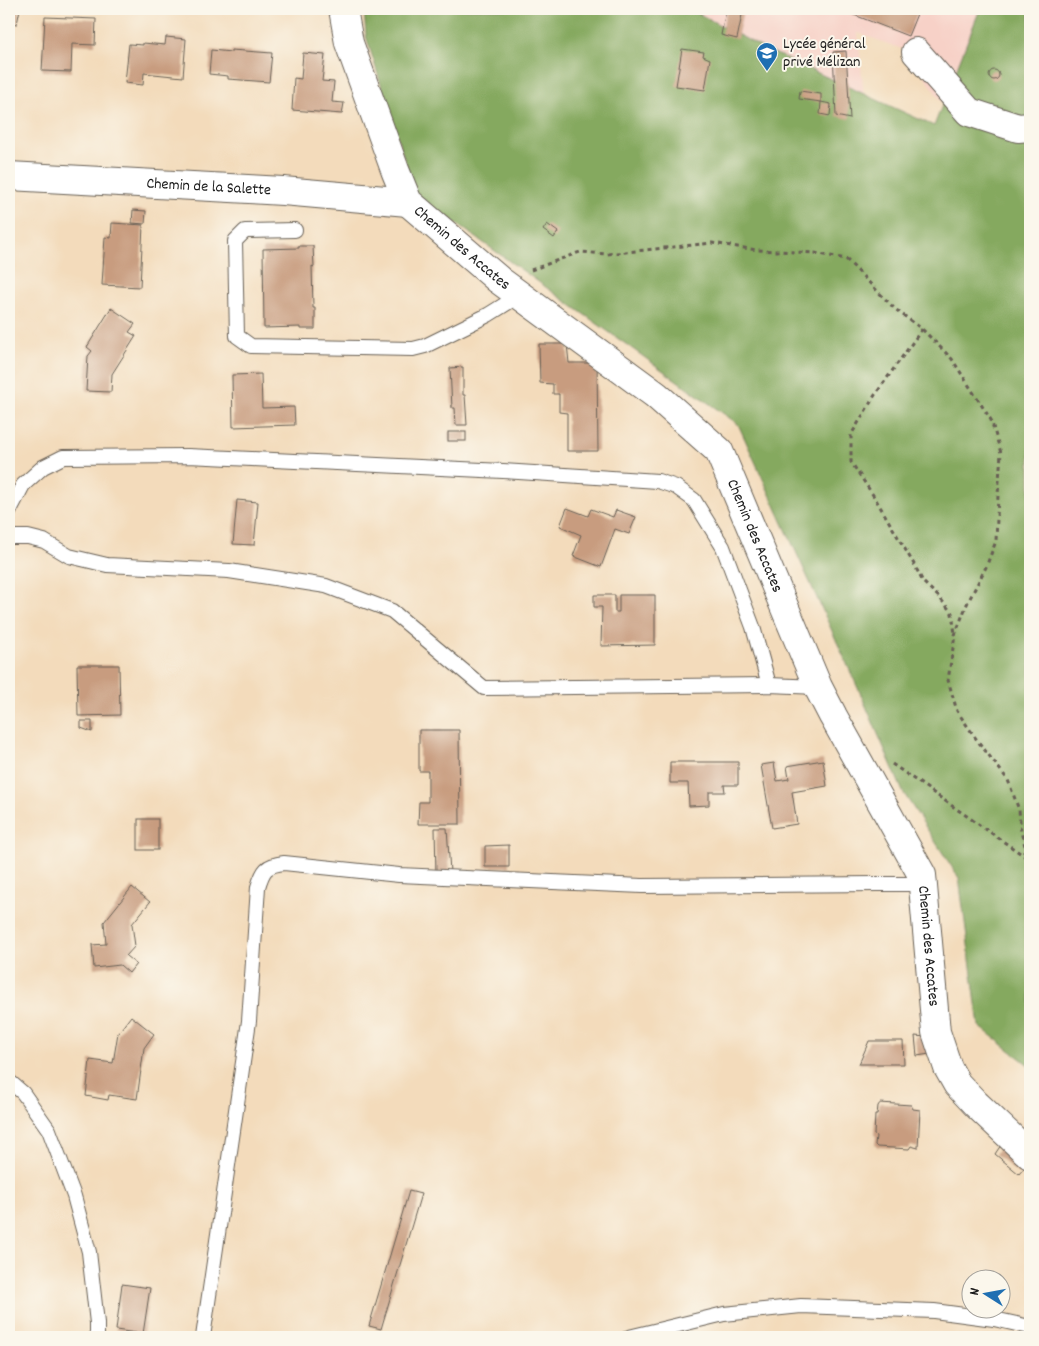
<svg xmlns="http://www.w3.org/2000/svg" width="1039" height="1346" viewBox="0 0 1039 1346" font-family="Dekko,sans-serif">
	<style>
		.built { fill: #f7d1c7 }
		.forest { fill: #85a95e; stroke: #50623d }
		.building { fill: #c89c7f }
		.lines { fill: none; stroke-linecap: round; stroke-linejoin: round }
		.lane-casing { stroke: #675f54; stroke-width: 16 }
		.street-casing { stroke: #675f54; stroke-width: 30 }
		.path { stroke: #675f54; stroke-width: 3; stroke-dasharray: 4 4; stroke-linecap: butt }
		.lane { stroke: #fff; stroke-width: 14 }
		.street { stroke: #fff; stroke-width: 28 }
		.labels { text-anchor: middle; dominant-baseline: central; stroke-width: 4; stroke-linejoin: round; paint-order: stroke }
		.poi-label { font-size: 16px; fill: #1c1c1c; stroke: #fbf7ec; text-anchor: start }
		.street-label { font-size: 16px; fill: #1c1c1c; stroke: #fbf7ec }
	</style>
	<rect width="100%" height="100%" fill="#fbf7ec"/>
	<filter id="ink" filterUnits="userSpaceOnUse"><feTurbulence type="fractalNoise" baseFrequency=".02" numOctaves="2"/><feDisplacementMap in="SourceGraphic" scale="10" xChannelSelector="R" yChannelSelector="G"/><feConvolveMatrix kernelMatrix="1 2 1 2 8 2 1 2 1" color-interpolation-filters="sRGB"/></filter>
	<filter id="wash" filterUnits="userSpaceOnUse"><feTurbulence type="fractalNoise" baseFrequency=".0096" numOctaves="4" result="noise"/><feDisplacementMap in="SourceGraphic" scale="20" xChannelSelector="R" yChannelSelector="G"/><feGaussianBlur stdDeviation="1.12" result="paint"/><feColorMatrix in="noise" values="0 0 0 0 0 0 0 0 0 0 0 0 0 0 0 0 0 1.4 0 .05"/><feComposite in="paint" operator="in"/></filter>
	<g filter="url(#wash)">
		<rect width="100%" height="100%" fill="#f3dbbb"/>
		<polygon class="built" points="683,9 1030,9 980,133 941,101 908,51 858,33 866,119"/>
		<polygon class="forest" points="364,9 690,9 761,47 934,126 980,9 1030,9 1030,1066 979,1026 959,878 903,792 862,697 738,424 415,194 366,36"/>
		<g id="blocks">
			<g class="building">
				<polygon points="9,9 20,9 17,24 9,23"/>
				<polygon points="839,9 919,9 908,36"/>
				<polygon points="743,10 737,39 721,35 726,11"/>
				<polygon points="45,17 96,19 95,45 72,44 71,72 42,71"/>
				<polygon points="166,37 186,39 183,77 144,73 143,85 125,83 129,44 143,45 143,43 165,45"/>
				<polygon points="682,49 704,52 703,56 710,59 705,90 676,86"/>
				<polygon points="211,50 231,52 231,50 272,53 269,82 228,79 228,76 209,74"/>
				<polygon points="846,51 850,119 836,116 833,52"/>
				<polygon points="303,53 325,55 322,81 334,82 332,102 344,103 342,114 292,110 294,78 301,79"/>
				<circle cx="994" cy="75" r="5"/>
				<polygon points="800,91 821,94 821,102 799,99"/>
				<polygon points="821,102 831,104 830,116 820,114"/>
				<polygon points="133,210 146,211 145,224 132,223"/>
				<polygon points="112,223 143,225 140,287 102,285 105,237 111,238"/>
				<polygon points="547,224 558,232 554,238 543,230"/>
				<polygon points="299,246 313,246 314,267 312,266 313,308 315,308 315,329 300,329 300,327 264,328 263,249 299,248"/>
				<polygon points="111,308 135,324 129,332 136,336 112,374 111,392 86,391 88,356 92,351 87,347"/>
				<polygon points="539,344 567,344 569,363 597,363 598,451 567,451 567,413 559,412 559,394 553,394 553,384 540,383"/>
				<polygon points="463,367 463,395 465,395 467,425 456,425 455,408 452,408 450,368"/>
				<polygon points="261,374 262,408 294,407 295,425 233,427 232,375"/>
				<rect x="448" y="432" width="18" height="9"/>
				<polygon points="237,500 258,502 254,545 233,544"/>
				<polygon points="567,508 588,516 591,509 613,517 616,510 636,517 629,534 615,529 601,567 573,556 581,535 560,526"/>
				<polygon points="594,595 615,595 615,612 619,612 619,595 655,595 655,645 601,646 602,607 594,607"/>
				<polygon points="77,665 119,665 120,715 78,716"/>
				<polygon points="81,721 92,721 92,732 81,728"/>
				<polygon points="419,730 459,730 460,824 418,824 419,802 428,802 428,771 419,771"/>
				<polygon points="823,760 827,786 792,792 797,824 772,828 761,765 774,763 777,781 789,779 787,766"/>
				<polygon points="670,762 738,762 738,785 724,785 725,792 709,792 709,805 689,806 688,783 670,783"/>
				<rect x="138" y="819" width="20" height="31"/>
				<polygon points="435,828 447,828 450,872 436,873"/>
				<polygon points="509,845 509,867 485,867 485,846"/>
				<polygon points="132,887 150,902 132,924 135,946 126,956 136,964 129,973 120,965 94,968 92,945 106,944 104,922"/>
				<polygon points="131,1016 154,1034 144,1048 137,1099 109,1095 108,1100 86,1096 90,1060 113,1063 118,1033"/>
				<polygon points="915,1036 926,1037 930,1054 917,1056"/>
				<polygon points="869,1041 903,1041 904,1064 859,1064"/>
				<polygon points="880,1103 911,1105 913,1109 920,1110 918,1148 911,1146 909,1149 877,1147 875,1145 876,1136 874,1135 875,1115 877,1115 878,1106"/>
				<polygon points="1001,1145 1026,1166 1019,1174 995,1154"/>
				<polygon points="409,1191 421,1194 381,1329 369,1326"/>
				<polygon points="122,1284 150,1288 143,1334 116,1330"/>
			</g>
		</g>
	</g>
	<g filter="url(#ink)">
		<use href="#blocks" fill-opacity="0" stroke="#675f54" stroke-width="1"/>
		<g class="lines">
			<g class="lane-casing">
				<g id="lane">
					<polyline points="295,230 245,231 235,241 237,336 251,346 413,349 425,346 488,315 520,295"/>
					<polyline points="9,512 23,485 43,467 63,457 188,456 503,471 658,481 676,487 694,500 723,547 753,627 769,685"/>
					<polyline points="9,537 28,537 44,541 69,556 107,565 229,571 326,586 392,611 484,688 769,685 818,687"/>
					<polyline points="9,1081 23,1093 49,1130 74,1196 89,1252 97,1323 97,1337"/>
					<path d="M203,1337L249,1021L258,887C263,870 266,865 284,863L399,875L642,886L878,884H923"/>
					<polyline points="629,1337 724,1314 801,1306 934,1311 994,1319 1030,1327"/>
				</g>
			</g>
			<g class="street-casing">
				<g id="street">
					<path id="s1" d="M343,9L349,43L395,170L408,202L499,280L656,395L719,451L818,687L833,716L922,875L936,1032L948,1068L957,1084L976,1104L1030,1155"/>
					<polyline points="916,52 969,112 1018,128 1030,127"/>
					<path id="s2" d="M9,176L283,191L408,202"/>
				</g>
			</g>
			<g class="path">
				<polyline points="531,270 580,252 607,254 712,243 757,250 815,253 846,259 895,309 922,329 952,359 991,420 1001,453 998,495 996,541 986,567 967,604 955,635 948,680 957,711 977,740 1008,780 1019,810 1021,832 1026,849 1022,855"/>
				<polyline points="922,329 875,395 851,435 851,462 875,498 915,566 923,582 939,597 952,613 955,634"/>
				<polyline points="892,764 1030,860"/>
			</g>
			<use href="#lane" class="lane"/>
			<use href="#street" class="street"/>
		</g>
	</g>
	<defs>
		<g id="school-pin" transform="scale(1.125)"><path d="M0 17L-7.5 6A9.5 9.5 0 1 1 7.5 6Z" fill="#1f6fb2" stroke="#fbf7ec"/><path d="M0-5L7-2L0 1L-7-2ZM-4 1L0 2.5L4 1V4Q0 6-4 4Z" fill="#fff"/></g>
	</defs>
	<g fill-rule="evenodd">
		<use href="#school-pin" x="767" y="53"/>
	</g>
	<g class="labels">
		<g class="poi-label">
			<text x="783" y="44">Lycée général<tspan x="783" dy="18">privé Mélizan</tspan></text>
		</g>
		<g class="street-label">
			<text stroke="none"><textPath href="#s2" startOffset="200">Chemin de la Salette</textPath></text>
			<text stroke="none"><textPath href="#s1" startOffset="275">Chemin des Accates</textPath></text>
			<text stroke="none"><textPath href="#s1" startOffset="695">Chemin des Accates</textPath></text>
			<text stroke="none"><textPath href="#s1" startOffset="1145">Chemin des Accates</textPath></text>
		</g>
	</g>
	<rect width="1039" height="1346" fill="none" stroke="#fbf7ec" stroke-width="30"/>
	<g transform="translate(986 1294) rotate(281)"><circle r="24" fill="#fbf7ec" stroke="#a29f99"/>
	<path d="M0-4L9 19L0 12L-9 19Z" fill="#1f6fb2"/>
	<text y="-8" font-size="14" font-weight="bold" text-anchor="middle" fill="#1c1c1c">N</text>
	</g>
</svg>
